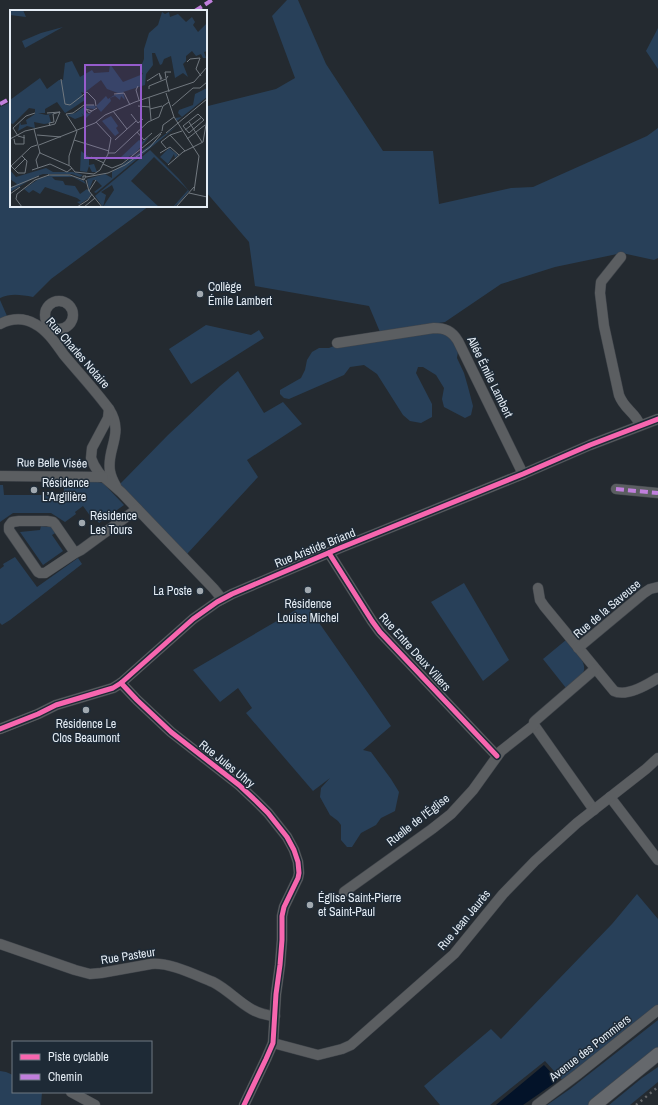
<svg xmlns="http://www.w3.org/2000/svg" width="658" height="1105" viewBox="0 0 658 1105" font-family="'Archivo Narrow',sans-serif">
	<style>
		.green { fill: #284059 }
		.water { fill: #031329 }
		.lines { fill: none; stroke-linecap: round; stroke-linejoin: round }
		.minor-casing { stroke: #40454b; stroke-width: 11 }
		.major-casing { stroke: #40454b; stroke-width: 14 }
		.minor { stroke: #5b5e61; stroke-width: 10 }
		.major { stroke: #65686c; stroke-width: 13 }
		.rail { stroke: #65686b; stroke-width: 2.5; stroke-dasharray: 2 4; stroke-linecap: butt }
		.quiet { stroke: #c07fdc; stroke-width: 4; stroke-dasharray: 8 4; stroke-linecap: butt }
		.cycleway-casing { stroke: #1e2a36; stroke-width: 8 }
		.cycleway { stroke: #f766af; stroke-width: 5 }
		.poi-dot { fill: #a1a9b0; stroke: #1e2a36; stroke-width: 1.5 }
		.labels { text-anchor: middle; dominant-baseline: central; stroke-width: 3; stroke-linejoin: round; paint-order: stroke }
		.poi-label { font-size: 12px; fill: #e5edf5; stroke: #1e2a36; text-anchor: start }
		.street-label { font-size: 12px; fill: #e5edf5; stroke: #1e2a36 }
		.inset-road { fill: none; stroke: #71787f; stroke-width: 1 }
		.view { fill: #965ccc; fill-opacity: 0.15; stroke: #965ccc; stroke-width: 2 }
		.inset-edge { fill: none; stroke: #e5edf5; stroke-width: 2 }
	</style>
	<rect width="100%" height="100%" fill="#242a30"/>
	<g class="green">
		<polygon points="287,0 298,0 326,64 383,151 433,151 439,204 511,188 533,187 647,136 658,128 658,258 654,260 622,253 555,267 501,284 445,322 380,332 369,306 255,286 249,242 206,192 206,101 208,106 276,89 295,78 272,16"/>
		<polygon points="658,28 658,69 646,51"/>
		<path d="M11,102V206H149L51,279L33,297C21,295 11,293 0,298V107Z"/>
		<polygon points="0,300 7,316 0,320"/>
		<polygon points="206,325 251,335 259,330 264,338 191,384 169,349"/>
		<polygon points="448,330 458,351 457,358 464,373 468,387 473,406 471,415 465,418 444,407 442,399 444,388 436,375 423,367 418,367 416,373 432,404 432,417 421,423 410,421 403,415 377,374 364,365 350,367 344,375 289,399 284,398 280,394 280,390 301,378 305,370 307,360 312,352 319,348 329,348 346,341"/>
		<polygon points="238,371 264,413 283,402 302,424 247,460 258,477 187,554 120,484 168,435 220,386"/>
		<polygon points="66,482 98,482 103,483 124,505 99,523 93,515 91,517 83,506 75,512 76,514 65,522 51,513 13,513 0,522 0,485 3,485 4,495 64,495 64,484"/>
		<polygon points="41,526 51,527 57,532 52,535 63,551 43,565 20,532 40,530"/>
		<polygon points="15,557 37,587 78,558 82,564 10,620 2,625 0,623 0,569 4,566 3,564"/>
		<polygon points="464,583 509,660 483,681 431,602"/>
		<polygon points="306,604 391,726 363,750 371,752 391,779 399,792 395,811 381,818 376,825 361,833 352,847 347,847 341,840 341,825 338,821 330,815 320,797 321,788 330,778 313,791 246,713 252,708 238,688 220,702 193,670"/>
		<path d="M566,640C572,647 589,663 583,673C580,679 571,684 566,688L543,659Z"/>
		<polygon points="637,894 658,919 658,1005 563,1081 545,1061 490,1105 440,1105 424,1086 491,1029 501,1039 612,924"/>
		<polygon points="658,1020 658,1047 588,1105 547,1105 570,1089"/>
		<polygon points="658,1067 658,1082 630,1105 609,1105 642,1078"/>
		<polygon points="0,1071 6,1072 13,1075 13,1092 42,1092 41,1105 0,1105"/>
	</g>
	<polygon class="water" points="544,1065 557,1079 556,1082 523,1105 496,1105"/>
	<g class="lines">
		<g class="minor-casing">
			<g id="minor">
				<path d="M621,257L601,282L600,293L604,326L619,395C624,409 635,412 640,425"/>
				<circle cx="59" cy="315" r="14"/>
				<path d="M0,324C12,318 23,317 35,324C47,330 56,344 64,355C79,373 95,390 109,409C125,434 106,449 110,471C111,477 113,481 116,486"/>
				<path d="M337,343L434,328C445,328 452,331 458,341L523,474"/>
				<polyline points="109,409 108,418 92,448 91,458 94,465 99,473 121,492 214,589 222,599"/>
				<polyline points="0,476 103,477"/>
				<polyline points="616,489 658,493"/>
				<polyline points="75,553 55,524 53,522 47,521 19,521 12,522 9,526 9,530 38,572 40,573 45,573 75,553 81,550 137,509"/>
				<polyline points="329,553 372,621 380,632 497,756"/>
				<path d="M538,588L540,600L544,606L614,691C626,697 647,685 658,678"/>
				<polyline points="578,648 644,593 650,589 658,587"/>
				<polyline points="121,683 137,700 171,732 239,785 256,801 268,813 287,837 294,850 298,862 299,873 298,878 284,907 282,916 282,940 280,965 276,994 273,1043 266,1059 244,1105"/>
				<polyline points="534,725 594,810"/>
				<polyline points="0,729 38,714 56,705 113,688 121,683 193,619 217,602 232,594 340,548 523,474 590,445 658,419"/>
				<polyline points="610,797 658,860"/>
				<polyline points="344,892 432,829 451,814 473,790 501,751 534,725 534,722 536,720 595,669"/>
				<path d="M0,944L75,970L90,974L101,973L151,964C170,962 195,975 213,982C236,994 246,1014 275,1016"/>
				<polyline points="273,1043 318,1055 342,1049 351,1045 454,954 503,894 535,861 577,823 646,769 658,758"/>
				<polyline points="71,1092 95,1105"/>
				<polyline points="537,1105 578,1074 658,1010"/>
			</g>
		</g>
		<g class="major-casing">
			<polyline id="major" points="595,1105 658,1054"/>
		</g>
		<use href="#minor" class="minor"/>
		<use href="#major" class="major"/>
		<polyline class="rail" points="636,1105 658,1087"/>
		<g class="quiet">
			<polyline points="195,11 212,0"/>
			<polyline points="0,104 11,98"/>
			<polyline points="616,489 658,493"/>
		</g>
		<g class="cycleway-casing">
			<g id="cycleway">
				<polyline points="329,553 372,621 380,632 497,756"/>
				<polyline points="121,683 137,700 171,732 239,785 256,801 268,813 287,837 294,850 298,862 299,873 298,878 284,907 282,916 282,940 280,965 276,994 273,1043 266,1059 244,1105"/>
				<polyline points="0,729 38,714 56,705 113,688 121,683 193,619 217,602 232,594 340,548 523,474 590,445 658,419"/>
			</g>
		</g>
		<use href="#cycleway" class="cycleway"/>
	</g>
	<g class="poi-dot">
		<circle cx="200" cy="294" r="4"/>
		<circle cx="34" cy="490" r="4"/>
		<circle cx="82" cy="523" r="4"/>
		<circle cx="308" cy="590" r="4"/>
		<circle cx="200" cy="591" r="4"/>
		<circle cx="86" cy="710" r="4"/>
		<circle cx="310" cy="905" r="4"/>
	</g>
	<g class="labels">
		<g class="poi-label">
			<text x="208" y="287">Collège<tspan x="208" dy="14">Émile Lambert</tspan></text>
			<text x="42" y="483">Résidence<tspan x="42" dy="14">L’Argilière</tspan></text>
			<text x="90" y="516">Résidence<tspan x="90" dy="14">Les Tours</tspan></text>
			<text x="192" y="591" text-anchor="end">La Poste</text>
			<text x="308" y="604" text-anchor="middle">Résidence<tspan x="308" dy="14">Louise Michel</tspan></text>
			<text x="86" y="724" text-anchor="middle">Résidence Le<tspan x="86" dy="14">Clos Beaumont</tspan></text>
			<text x="318" y="898">Église Saint-Pierre<tspan x="318" dy="14">et Saint-Paul</tspan></text>
		</g>
		<g class="street-label">
			<text transform="translate(78 353) rotate(49)">Rue Charles Notaire</text>
			<text transform="translate(490 377) rotate(64)">Allée Émile Lambert</text>
			<text transform="translate(52 463) rotate(1)">Rue Belle Visée</text>
			<text transform="translate(315 548) rotate(-22)">Rue Aristide Briand</text>
			<text transform="translate(607 609) rotate(-40)">Rue de la Saveuse</text>
			<text transform="translate(415 652) rotate(48)">Rue Entre Deux Villers</text>
			<text transform="translate(227 764) rotate(39)">Rue Jules Uhry</text>
			<text transform="translate(418 820) rotate(-38)">Ruelle de l'Église</text>
			<text transform="translate(464 920) rotate(-50)">Rue Jean Jaurès</text>
			<text transform="translate(128 956) rotate(-9)">Rue Pasteur</text>
			<text transform="translate(590 1048) rotate(-38)">Avenue des Pommiers</text>
		</g>
	</g>
	<g transform="translate(10 10)">
		<rect width="197" height="197" fill="#242a30"/>
		<path d="M0,0H13L16,7L0,5ZM152,2L155,4L159,2L160,7L168,4L176,12L182,7L185,12L183,15L188,22L197,13V41L194,42L196,48H193L191,44L186,46L182,41L176,46V51L173,54L178,67L173,63L165,68L161,46L154,49L152,54L150,55L145,43H142L143,55L136,64L135,75L113,82L115,90L111,86L110,90L105,86L100,88L101,91L91,102L86,96L96,86L98,89L108,83L97,79L91,70L74,83L71,82L75,90L63,98L55,103L47,92L35,99V103H28L36,105L44,103L39,105L41,113L34,114L24,112L25,118L17,116L8,121L10,112L11,115L17,114L16,110L25,104V99L19,98L3,114L0,113V90L30,68L37,79L49,70H53L55,53L62,51L70,67L82,60L84,63L99,62L100,54L113,72L133,64L130,59L134,49V39L139,23L148,15ZM53,17L15,38L12,31L31,23ZM197,78V87L167,111L165,108L172,107L168,103L169,100L183,95L185,84ZM84,95L86,97L84,99L77,98L74,102L79,104L82,102L76,108L71,103L73,106L65,109L57,105L65,103L75,96ZM101,106L108,116L106,118L109,123L105,126L92,111ZM167,116L86,183L84,182L92,176L86,170H83L79,180L77,169L95,164L102,168V162ZM139,127L123,146L121,145L115,150L111,147L129,130L132,132ZM159,138L168,145L165,148L164,144L158,154L150,147ZM140,140L169,169L179,181L169,193L165,196L163,197L178,180L144,147L121,171L149,197H93L104,180L102,175L91,182L96,185L93,197L85,186ZM71,141L79,147V155L84,154L87,162H82L79,156L77,162L70,161ZM36,158L43,162H63L73,165L70,167L62,164H33L25,167L0,182V178L7,174L0,169V160L6,167ZM43,165H58L64,167L74,171L76,174L63,167H42L45,170L53,171L55,175L65,176L70,184L77,179L81,183L79,188L70,194L67,192L71,191L67,188L35,177L30,184L23,180L19,183L14,179L30,168Z" fill="#284059"/>
		<path class="inset-road" d="M177,52L180,49L190,48L186,59L191,66M158,66L156,69L159,82M156,68L155,62H161M51,69L55,94L60,95L77,82L85,90L86,96M151,70L149,63L152,69M137,71L148,64M128,76L126,80L129,90M183,78H190L197,72M139,79V76L156,69M156,83L164,107L189,146L184,181M104,84L114,83L120,95M139,87L141,110M128,96L140,97M162,96L183,78M140,99L152,96M82,101L76,99L79,103L82,101L87,98M103,101L117,119M37,103L50,102M121,104L128,113L133,109M188,104L194,110L179,123L173,116ZM179,112L192,132M40,116L39,113L44,112L43,104L50,102M24,119L30,143L60,156L65,162L84,164L90,160L98,144L101,128L86,112M175,120L192,107M152,121L153,115L164,107M127,122L134,130L142,123M156,123L197,89M27,125L51,127M160,125L175,141M15,128L8,126L3,118L16,106L25,103M0,129L15,121L45,114L50,102M4,129L5,134H14V125M177,129L195,115M64,130L99,141M105,130L126,111M29,135L85,113L95,105L125,92L184,72L197,57M156,138L151,132L160,125L172,121M98,143H105L138,112L149,107L153,96L159,92M150,143L160,137L169,145M81,147L94,153M93,154L102,158L112,154L152,122M59,155V146L67,121L56,104L63,103L74,95H84M158,155L173,142L193,132L197,109M1,156L8,163H15L17,151L12,146M1,156L21,137L27,135M28,158L26,150L30,142M4,160L15,149M22,160L40,154L57,162L62,158M38,165H60L74,170L76,166H73V170M76,167L98,163L115,155L140,137L151,124M76,170L79,181L92,197M0,178L29,166M79,181L86,170M179,183L197,187M0,184L10,177M12,197L6,189L7,184L25,170L39,165M67,197L78,190L82,184M74,197L85,188M166,197L184,177"/>
		<path class="view" d="M75,55H131V148H75Z"/>
		<rect width="197" height="197" class="inset-edge"/>
	</g>
	<rect x="12" y="1041" width="140" height="52" fill="#1e2a36" stroke="#6e7882"/>
	<rect x="20" y="1054" width="20" height="6" fill="#f766af" stroke="#6e7882"/>
	<text x="48" y="1061" font-size="12" fill="#e5edf5">Piste cyclable</text>
	<rect x="20" y="1074" width="20" height="6" fill="#c07fdc" stroke="#6e7882"/>
	<text x="48" y="1081" font-size="12" fill="#e5edf5">Chemin</text>
</svg>
